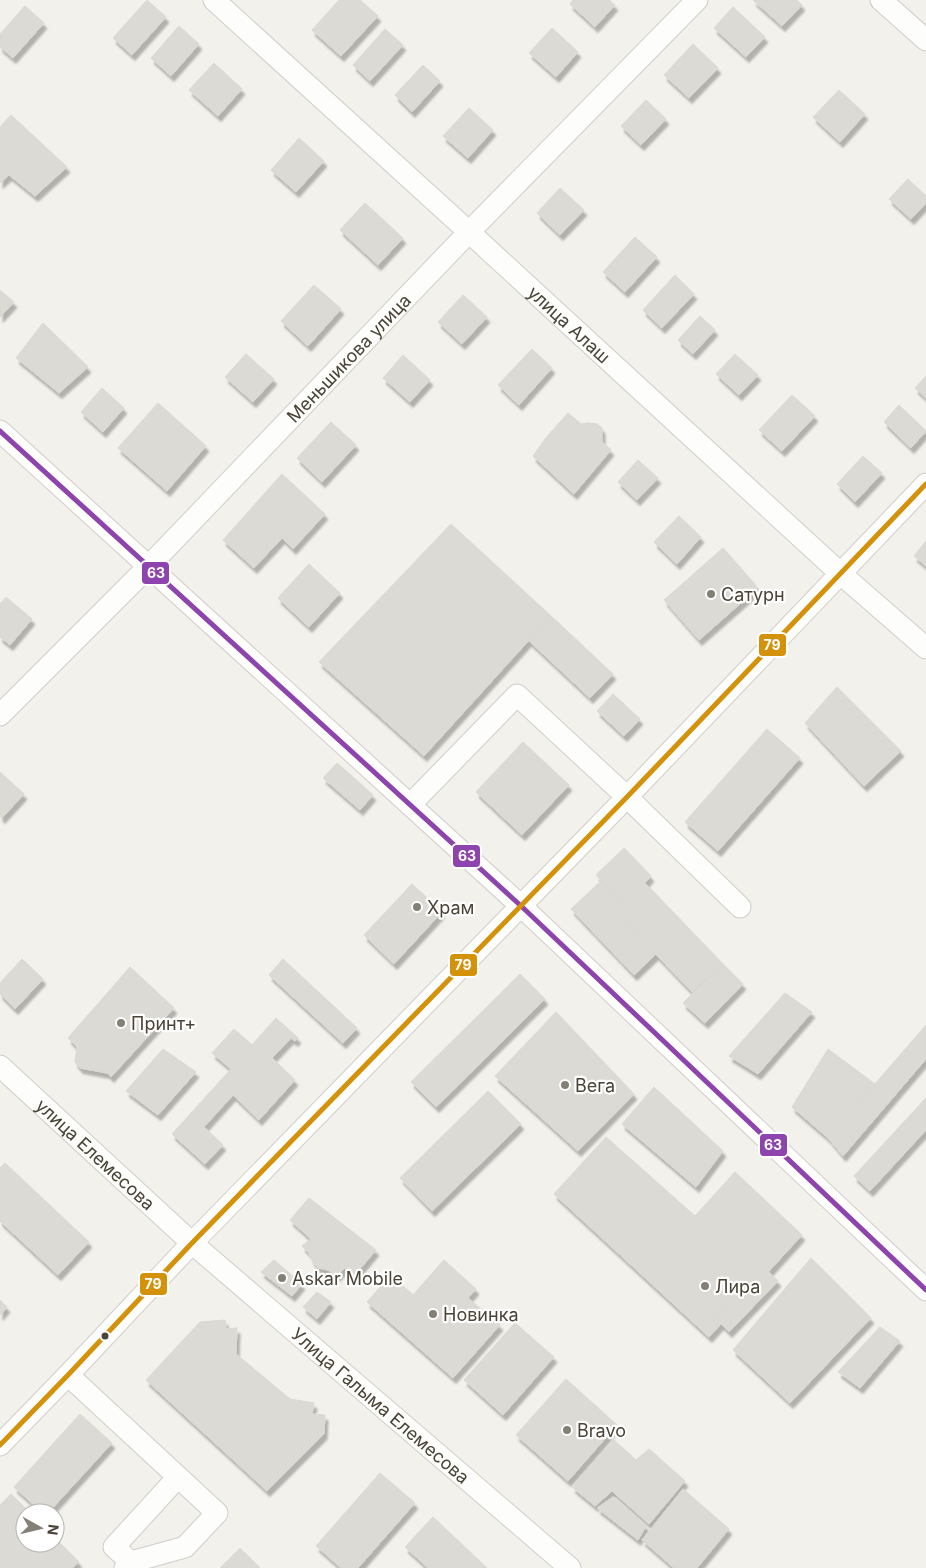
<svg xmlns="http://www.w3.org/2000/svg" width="926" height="1568" viewBox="0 0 926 1568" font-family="Inter,sans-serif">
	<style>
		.building { fill: #dcdad4; stroke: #dbd8d0; filter: url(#shadow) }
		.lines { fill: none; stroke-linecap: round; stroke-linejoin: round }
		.minor-casing { stroke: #d0cec9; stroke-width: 23 }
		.minor { stroke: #fdfdfc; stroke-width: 21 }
		.bus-1-casing { stroke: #fff; stroke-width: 9 }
		.bus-2-casing { stroke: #fff; stroke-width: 9 }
		.bus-1 { stroke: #8e44ad; stroke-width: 5 }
		.bus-2 { stroke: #d4920b; stroke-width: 5 }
		.poi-dot { fill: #858076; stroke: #fff; stroke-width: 2 }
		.bus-dot { fill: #4a4336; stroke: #fff; stroke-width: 2 }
		.labels { text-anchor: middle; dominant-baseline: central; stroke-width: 4.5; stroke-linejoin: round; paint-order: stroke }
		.street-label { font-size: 18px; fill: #4a4336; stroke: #fff }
		.poi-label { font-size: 18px; fill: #4a4336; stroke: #fff; text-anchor: start }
		.line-badge { stroke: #fff; stroke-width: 2 }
		.badge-label { font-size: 14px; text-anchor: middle; font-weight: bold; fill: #fff }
	</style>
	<defs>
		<filter id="shadow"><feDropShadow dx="3" dy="5.5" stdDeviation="1" flood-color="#0004"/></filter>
	</defs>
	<rect width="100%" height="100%" fill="#f2f1ec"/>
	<g class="building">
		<polygon points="147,0 166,17 132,55 113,38"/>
		<polygon points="339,0 360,0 378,16 341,56 312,30"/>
		<polygon points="573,0 609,0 615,5 595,27 570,4"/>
		<polygon points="753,0 797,0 802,5 782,26"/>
		<polygon points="25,6 44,23 13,58 0,47 0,34"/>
		<polygon points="733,7 765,37 746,57 714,28"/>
		<polygon points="179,26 199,44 171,76 151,58"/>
		<polygon points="552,28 578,52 556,77 529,53"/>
		<polygon points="385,29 403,45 370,81 353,65"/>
		<polygon points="693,44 718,68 689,98 664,75"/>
		<polygon points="214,63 242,89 218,116 189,90"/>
		<polygon points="423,65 440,81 412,112 395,95"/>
		<polygon points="839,90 865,114 840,142 813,117"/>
		<polygon points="646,100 666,119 641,145 621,126"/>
		<polygon points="469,108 493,130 468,158 443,136"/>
		<polygon points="11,115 67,167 35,196 9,175 0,183 0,127"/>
		<polygon points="299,138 324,161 296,192 271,170"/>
		<polygon points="908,179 926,196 926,203 911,219 889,199"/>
		<polygon points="560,188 584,210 560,235 537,213"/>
		<polygon points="365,203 403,238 378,265 340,230"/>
		<polygon points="635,237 657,257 625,292 603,272"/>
		<polygon points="675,275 694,294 662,328 643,310"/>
		<polygon points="314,285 341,309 308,346 281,321"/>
		<polygon points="0,290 14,302 0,317"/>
		<polygon points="463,295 487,317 462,344 438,322"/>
		<polygon points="700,316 715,330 693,354 678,340"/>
		<polygon points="43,323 88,367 59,393 16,358"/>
		<polygon points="532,349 552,368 519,405 498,385"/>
		<polygon points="246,354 274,379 253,402 225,377"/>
		<polygon points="735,354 758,375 739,395 716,374"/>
		<polygon points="403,355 430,380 410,402 383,378"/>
		<polygon points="926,376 926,398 915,388"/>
		<polygon points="102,388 124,408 103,432 81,412"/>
		<polygon points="792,395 815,416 782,451 759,430"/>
		<polygon points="158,403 206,446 167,491 118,448"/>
		<polygon points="899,405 926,431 911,448 884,422"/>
		<polygon points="568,413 581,424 588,423 597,424 602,428 602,442 611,450 574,494 533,456 545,439"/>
		<polygon points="331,422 356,445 322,482 297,458"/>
		<polygon points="863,456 882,473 855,502 837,484"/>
		<polygon points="638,460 658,478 637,500 618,482"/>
		<polygon points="282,474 325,514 293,549 282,538 254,568 223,540"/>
		<polygon points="679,516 701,537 677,564 654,542"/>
		<polygon points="451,524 551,616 424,756 319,662"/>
		<polygon points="926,541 926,566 914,556"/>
		<polygon points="723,548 758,588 699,640 664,600"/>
		<polygon points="309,564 340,593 309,627 278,598"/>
		<polygon points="6,597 32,619 10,645 0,637 0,604"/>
		<polygon points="551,616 613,674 590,698 528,640"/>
		<polygon points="837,687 901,751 864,786 805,723"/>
		<polygon points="613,694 640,719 624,736 597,711"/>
		<polygon points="767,729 800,758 718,851 685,822"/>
		<polygon points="523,742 569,785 522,835 476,792"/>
		<polygon points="337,763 373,795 360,810 323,778"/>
		<polygon points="0,772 24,794 2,818 0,816"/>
		<polygon points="624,848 651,876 645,883 722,963 692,992 613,910 621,902 596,875"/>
		<polygon points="601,881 621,902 613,910 656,954 634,975 571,909"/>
		<polygon points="412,884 442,912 394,964 364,935"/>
		<polygon points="22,959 43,979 15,1009 0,994 0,983"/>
		<polygon points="283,959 357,1028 343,1043 269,975"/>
		<polygon points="722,963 743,984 705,1023 683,1003"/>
		<polygon points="130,967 174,1008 111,1077 107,1073 80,1068 75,1062 77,1047 68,1038"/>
		<polygon points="520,974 545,999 436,1107 411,1082"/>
		<polygon points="785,993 812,1012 758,1074 729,1056"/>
		<polygon points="556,1012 634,1094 578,1151 495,1076"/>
		<polygon points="276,1018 298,1038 295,1041 291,1038 272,1058 295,1080 259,1120 233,1095 204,1127 223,1145 205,1164 172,1134 231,1069 212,1053 234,1029 252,1045"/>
		<polygon points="926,1025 926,1059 843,1156 828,1138"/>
		<polygon points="163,1049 196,1072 158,1115 126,1091"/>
		<polygon points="828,1049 875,1084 828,1138 792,1107"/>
		<polygon points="654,1087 723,1151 696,1187 622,1124"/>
		<polygon points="488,1091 521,1124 432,1211 400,1178"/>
		<polygon points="926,1098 926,1130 870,1191 854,1176"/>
		<polygon points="606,1137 695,1216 735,1172 802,1235 709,1337 554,1194"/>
		<polygon points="5,1163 89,1242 58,1275 0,1221 0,1168"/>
		<polygon points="309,1198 376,1250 355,1275 345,1268 337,1276 328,1270 318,1268 313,1262 309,1253 302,1246 311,1239 290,1220"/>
		<polygon points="811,1258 871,1318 790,1403 733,1350"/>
		<polygon points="274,1260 302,1284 292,1296 261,1272"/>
		<polygon points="444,1260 476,1289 468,1298 500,1325 453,1378 367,1302 391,1275 413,1295"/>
		<polygon points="763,1266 778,1281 729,1332 714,1317"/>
		<polygon points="317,1292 331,1302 317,1319 303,1307"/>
		<polygon points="0,1300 7,1307 0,1315"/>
		<polygon points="225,1320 226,1329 237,1328 236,1354 290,1399 314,1403 312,1414 325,1415 324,1434 267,1491 146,1380 200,1322"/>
		<polygon points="515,1323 554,1357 503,1415 464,1380"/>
		<polygon points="880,1327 900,1341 860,1388 838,1372"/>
		<polygon points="566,1379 617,1425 568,1481 516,1435"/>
		<polygon points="80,1414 112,1443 48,1513 43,1513 14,1487"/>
		<polygon points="614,1440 636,1460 649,1449 685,1481 649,1524 612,1491 595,1506 572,1487"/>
		<polygon points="380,1473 415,1503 358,1568 341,1568 316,1546"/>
		<polygon points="683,1489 729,1529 697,1568 674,1568 642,1540"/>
		<polygon points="11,1494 30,1513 25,1513 25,1543 55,1543 55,1538 79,1562 72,1568 0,1568 0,1505"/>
		<polygon points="613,1497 646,1526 638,1540 597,1508"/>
		<polygon points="433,1517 487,1568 428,1568 405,1547"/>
		<polygon points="240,1548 260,1568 220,1568"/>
	</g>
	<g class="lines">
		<g class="minor-casing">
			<g id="minor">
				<path id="s1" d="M214,0L469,232L841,574L926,648"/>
				<polyline points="881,0 926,40"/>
				<polyline points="0,431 520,905 926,1290"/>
				<path id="s2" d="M0,715L148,567L469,232L697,0"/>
				<polyline points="410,805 517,695 627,797 740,907"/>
				<path id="s3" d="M0,1066L192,1243L570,1568"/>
				<polyline points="68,1375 217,1513 185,1547 131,1562 125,1568"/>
				<polyline points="0,1445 68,1375 192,1243 627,797 926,484"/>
				<polyline points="131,1562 114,1547 178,1477"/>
			</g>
		</g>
		<use href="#minor" class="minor"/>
		<g class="bus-1-casing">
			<polyline id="bus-1" points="0,431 520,905 926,1290"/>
		</g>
		<g class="bus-2-casing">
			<polyline id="bus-2" points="0,1445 68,1375 192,1243 627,797 926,484"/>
		</g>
		<use href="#bus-1" class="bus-1"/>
		<use href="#bus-2" class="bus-2"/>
	</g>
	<g class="poi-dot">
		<circle cx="711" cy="594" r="5"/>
		<circle cx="417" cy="907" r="5"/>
		<circle cx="121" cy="1023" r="5"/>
		<circle cx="565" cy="1085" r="5"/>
		<circle cx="282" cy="1278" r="5"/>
		<circle cx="705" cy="1286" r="5"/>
		<circle cx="433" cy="1314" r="5"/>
		<circle cx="567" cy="1430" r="5"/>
	</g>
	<circle class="bus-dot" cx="105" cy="1336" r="4.5"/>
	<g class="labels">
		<g class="street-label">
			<text stroke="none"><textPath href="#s1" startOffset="481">улица Алаш</textPath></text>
			<text stroke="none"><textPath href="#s2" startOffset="499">Меньшикова улица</textPath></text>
			<text stroke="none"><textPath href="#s3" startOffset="130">улица Елемесова</textPath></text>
			<text stroke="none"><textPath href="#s3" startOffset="510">Улица Галыма Елемесова</textPath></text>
		</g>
		<g class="poi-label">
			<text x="721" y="594">Сатурн</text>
			<text x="427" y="907">Храм</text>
			<text x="131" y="1023">Принт+</text>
			<text x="575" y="1085">Вега</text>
			<text x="292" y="1278">Askar Mobile</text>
			<text x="715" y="1286">Лира</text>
			<text x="443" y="1314">Новинка</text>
			<text x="577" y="1430">Bravo</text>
		</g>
	</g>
	<g class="line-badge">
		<rect x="141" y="561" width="29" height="24" rx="5" fill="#8e44ad"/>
		<rect x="758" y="633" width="29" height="24" rx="5" fill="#d4920b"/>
		<rect x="452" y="844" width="29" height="24" rx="5" fill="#8e44ad"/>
		<rect x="449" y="953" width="29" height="24" rx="5" fill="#d4920b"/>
		<rect x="759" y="1133" width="29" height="24" rx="5" fill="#8e44ad"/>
		<rect x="139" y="1272" width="29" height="24" rx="5" fill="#d4920b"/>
	</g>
	<g class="badge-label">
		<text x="156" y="578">63</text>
		<text x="772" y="650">79</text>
		<text x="467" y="861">63</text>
		<text x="463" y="970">79</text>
		<text x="773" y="1150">63</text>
		<text x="153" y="1289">79</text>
	</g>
	<g transform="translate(40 1528) rotate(98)"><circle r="24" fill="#ffffff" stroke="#b7b4af"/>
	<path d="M0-4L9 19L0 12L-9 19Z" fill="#858076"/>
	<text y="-8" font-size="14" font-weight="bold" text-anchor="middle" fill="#4a4336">N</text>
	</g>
</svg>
